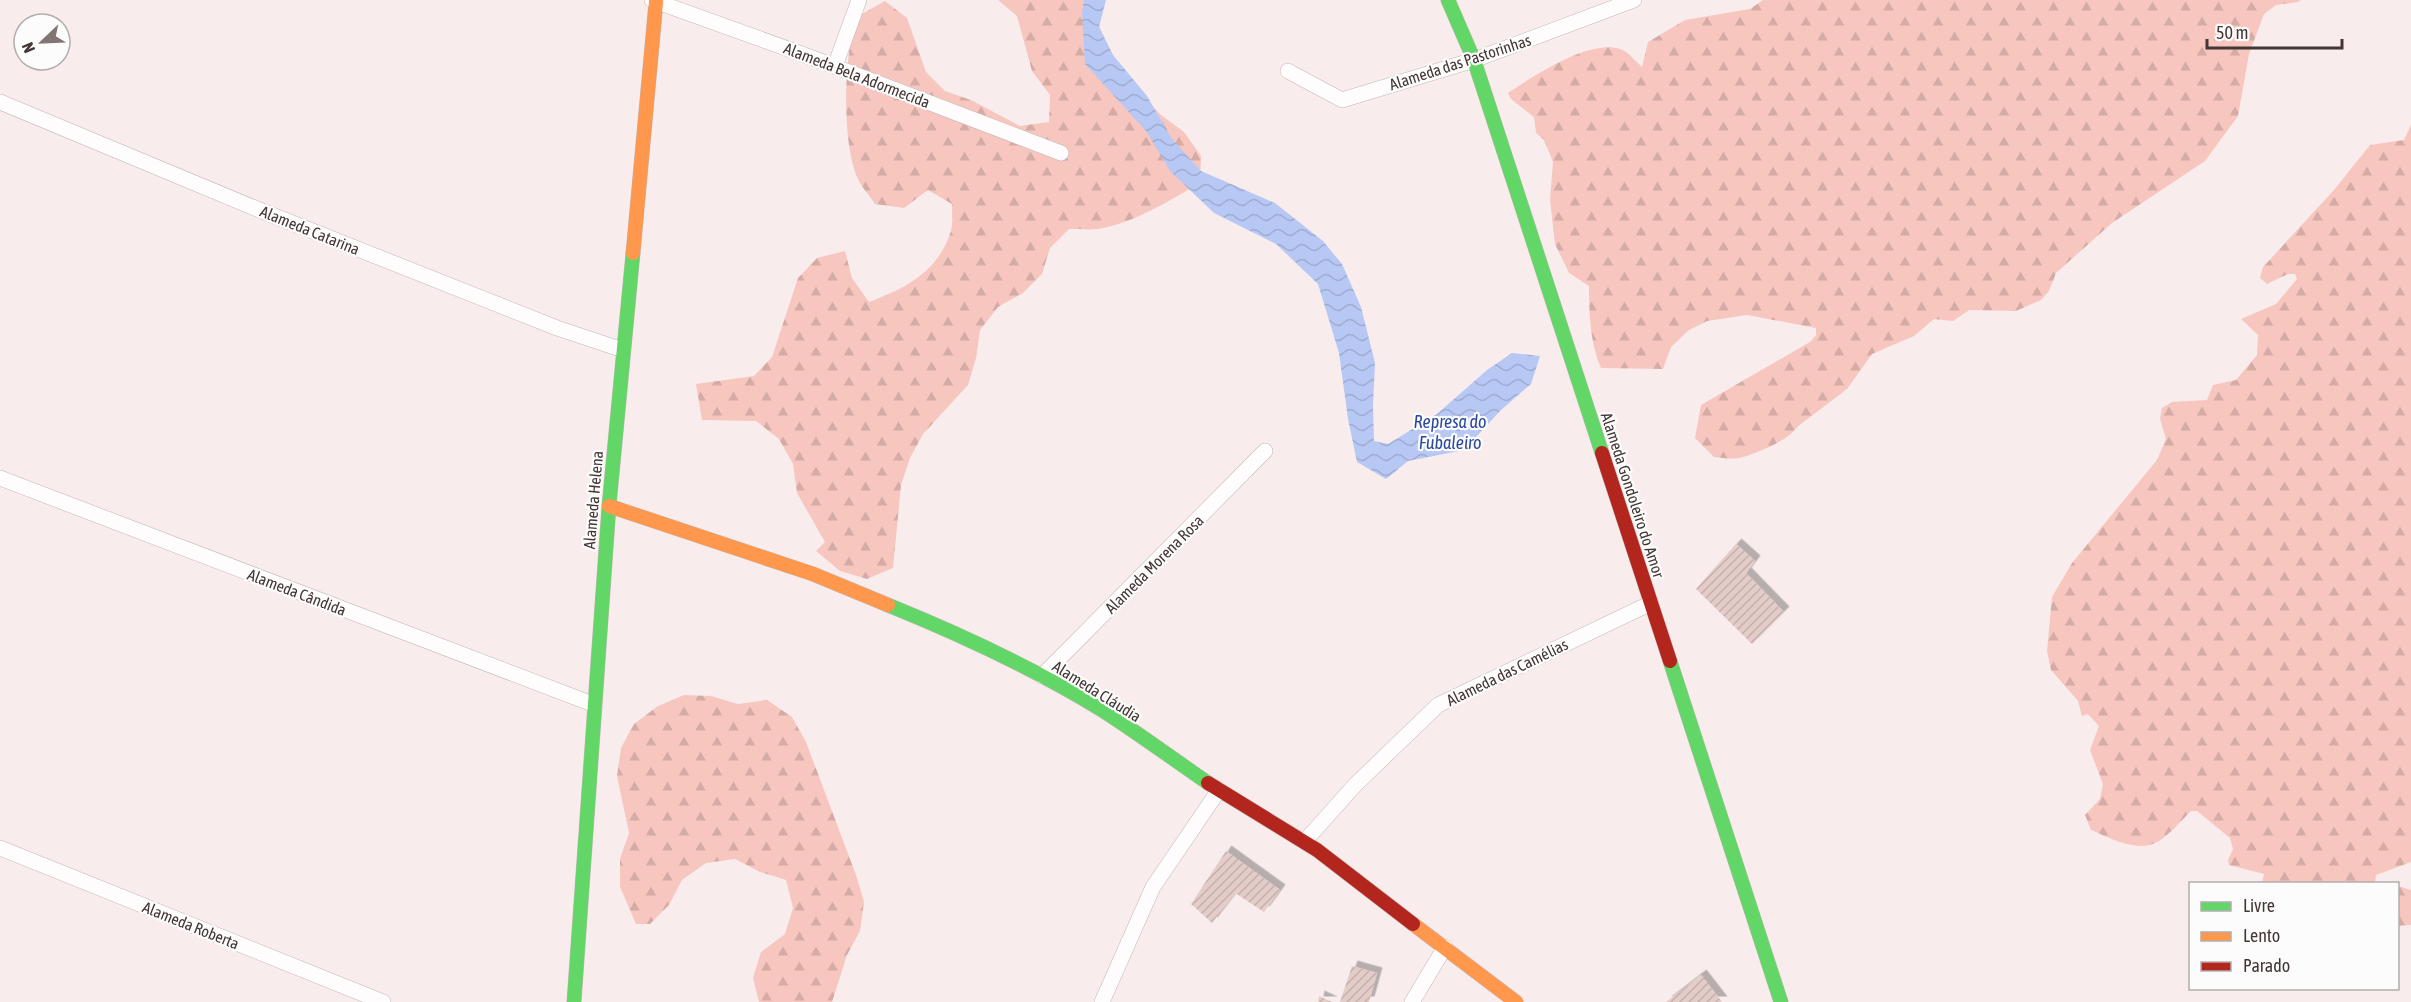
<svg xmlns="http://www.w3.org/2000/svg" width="2411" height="1002" viewBox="0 0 2411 1002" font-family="'Asap Condensed',sans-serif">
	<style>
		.forest { fill: url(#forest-firs) }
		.water { fill: url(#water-waves) }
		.building { fill: url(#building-hatch); filter: url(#shadow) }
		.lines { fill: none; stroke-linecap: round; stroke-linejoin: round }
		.street-casing { stroke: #c3b8b6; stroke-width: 16 }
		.fast-casing { stroke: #c3b8b6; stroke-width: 15 }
		.slow-casing { stroke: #c3b8b6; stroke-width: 15 }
		.jam-casing { stroke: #c3b8b6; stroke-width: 15 }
		.street { stroke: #fefcfc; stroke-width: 15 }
		.fast { stroke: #63d668; stroke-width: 14 }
		.slow { stroke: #ff974d; stroke-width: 14 }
		.jam { stroke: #b3261e; stroke-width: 14 }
		.labels { text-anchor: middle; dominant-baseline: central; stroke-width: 4.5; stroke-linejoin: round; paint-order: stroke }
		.street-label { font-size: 16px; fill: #433634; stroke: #fcfcfc }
		.water-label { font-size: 18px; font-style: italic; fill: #2946a0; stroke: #fcfcfc }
	</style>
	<defs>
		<pattern id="forest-firs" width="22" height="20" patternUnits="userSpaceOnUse" patternTransform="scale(1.5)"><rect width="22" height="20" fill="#f7c6bf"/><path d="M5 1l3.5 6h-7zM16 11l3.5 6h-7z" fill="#d5aba5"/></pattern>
		<pattern id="water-waves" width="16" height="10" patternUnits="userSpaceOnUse" patternTransform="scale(1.5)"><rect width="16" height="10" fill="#b8c8f4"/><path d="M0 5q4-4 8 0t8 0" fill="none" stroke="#9facd2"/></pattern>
		<pattern id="building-hatch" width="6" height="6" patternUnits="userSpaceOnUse" patternTransform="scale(1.5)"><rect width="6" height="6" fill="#e4ccc9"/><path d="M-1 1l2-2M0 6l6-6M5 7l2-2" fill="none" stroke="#c5b0ad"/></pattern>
		<filter id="shadow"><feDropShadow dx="5.5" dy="-5.5" stdDeviation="0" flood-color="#0004"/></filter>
	</defs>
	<rect width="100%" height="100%" fill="#f8edec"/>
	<g class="forest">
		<path d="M998,0H1104L1097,22L1121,73L1161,115L1184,132L1201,156L1200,183C1168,201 1135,223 1098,229C1089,230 1078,229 1069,229L1050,248L1042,274L1023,293L998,307L980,330L976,358L968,385L923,434L910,458L901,485L893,568L867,579L840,571L816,551L825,542L797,493L793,464L779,439L756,421L702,420L696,384L754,376L772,357L798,278L817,258L845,251L852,278L869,302C906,288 938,272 951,231C953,223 952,212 952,204L928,190L904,208L875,204C870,196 863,189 859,181C843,150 844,75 851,41C853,32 857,23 860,15L885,1L907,18L926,72L945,91L971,100L1020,126L1049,122L1050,95L1032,71L1017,16Z"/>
		<path d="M1763,0H2301L2298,2L2276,5L2264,14L2249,54L2238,116L2205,161L2112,223L2056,273L2049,291L2041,300L2016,311L1969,310L1953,321L1934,319L1914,336L1872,354L1847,389L1797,427C1791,439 1757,453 1743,457C1735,460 1723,458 1714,457L1695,438L1701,405L1810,342L1816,335V328L1747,315L1707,321L1689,330L1671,347L1663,369L1601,368C1590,343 1589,313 1589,286L1569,273L1555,244L1550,200L1553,162L1544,140L1536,133L1534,117L1511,99L1508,93C1534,76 1589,39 1620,49C1628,51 1636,62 1642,67L1648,42L1685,20L1750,9Z"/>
		<path d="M2411,125V862L2376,875L2375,882L2385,883H2262L2264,874L2229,865L2228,860L2233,849L2230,838L2197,811H2191C2181,821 2171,833 2159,841C2139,854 2110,838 2091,830L2085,815L2100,799L2103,784L2090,750L2099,726L2088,714L2082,716L2078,701L2051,670L2047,651L2052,597L2072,563L2157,460L2166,439L2160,419L2162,408L2172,402L2207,400L2213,385L2236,380L2257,355L2258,335L2241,319L2276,304L2297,279L2295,274H2288L2267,284L2260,278L2263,267L2334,190L2370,145L2404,140Z"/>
		<polygon points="684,695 711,696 738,704 767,700 792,717 806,742 856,875 864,902 860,931 847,955 832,1002 759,1002 753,978 761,952 785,934 793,908 786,880 760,872 735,859 706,863 682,880 669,905 650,924 636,924 620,887 620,859 629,833 617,776 621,748 634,724 658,706"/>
		<polygon points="2398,886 2411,890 2411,925 2398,926"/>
	</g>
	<polygon class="water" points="1084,0 1106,0 1099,27 1113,55 1147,96 1172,139 1201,171 1275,203 1323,241 1342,264 1361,307 1375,363 1373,406 1374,441 1388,444 1437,414 1487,370 1512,353 1540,356 1531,384 1501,410 1464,450 1408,461 1386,479 1357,462 1348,419 1339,353 1318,284 1276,244 1214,213 1170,171 1146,131 1085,64 1082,13"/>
	<g class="building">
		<polygon points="1736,544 1755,561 1746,573 1784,612 1752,644 1696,589"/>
		<polygon points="1226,851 1280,890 1264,912 1235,893 1212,923 1191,904"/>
		<polygon points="1352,966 1377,973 1369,1002 1340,1002"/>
		<polygon points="1701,975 1722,1002 1666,1002"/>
		<polygon points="1319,996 1332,1002 1318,1002"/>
	</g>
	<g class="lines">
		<g class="street-casing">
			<g id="street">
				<polyline points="652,0 802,54 1061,153"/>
				<polyline points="835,66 859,0"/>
				<polyline points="1288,71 1342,100 1474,60 1634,0"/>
				<polyline points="0,102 262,211 557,328 623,350"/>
				<polyline points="0,478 595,705"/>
				<polyline points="1042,676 1265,451"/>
				<polyline points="1305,841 1355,785 1438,705 1651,603"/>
				<polyline points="0,848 383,1002"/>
				<polyline points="1102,1002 1153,887 1219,790"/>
				<polyline points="1412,1002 1445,947"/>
			</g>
		</g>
		<g class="fast-casing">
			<g id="fast">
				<polyline points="1448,0 1474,60 1602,453"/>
				<path d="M888,605C962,635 1035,669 1102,710C1138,733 1173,759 1208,783"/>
				<polyline points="1670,661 1781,1002"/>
				<polyline points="574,1002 609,506 633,253"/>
			</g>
		</g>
		<g class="slow-casing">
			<g id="slow">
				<polyline points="633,253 656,2"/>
				<polyline points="609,506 813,574 888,605"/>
				<polyline points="1413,924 1516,1002"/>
			</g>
		</g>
		<g class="jam-casing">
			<g id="jam">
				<polyline points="1602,453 1670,661"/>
				<polyline points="1208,783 1317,850 1413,924"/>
			</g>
		</g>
		<use href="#street" class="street"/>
		<use href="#fast" class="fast"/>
		<use href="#slow" class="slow"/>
		<use href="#jam" class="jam"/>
	</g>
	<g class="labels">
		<g class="street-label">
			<text transform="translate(1460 62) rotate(-18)">Alameda das Pastorinhas</text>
			<text transform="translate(857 75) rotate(21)">Alameda Bela Adormecida</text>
			<text transform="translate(310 230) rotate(22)">Alameda Catarina</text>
			<text transform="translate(1633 495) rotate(72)">Alameda Gondoleiro do Amor</text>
			<text transform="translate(593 500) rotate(-85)">Alameda Helena</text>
			<text transform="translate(1154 564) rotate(-45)">Alameda Morena Rosa</text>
			<text transform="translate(297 592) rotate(21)">Alameda Cândida</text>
			<text transform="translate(1507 672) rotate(-26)">Alameda das Camélias</text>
			<text transform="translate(1097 691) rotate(32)">Alameda Cláudia</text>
			<text transform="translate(191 925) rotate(22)">Alameda Roberta</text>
		</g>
		<g class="water-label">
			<text x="1450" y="421">Represa do<tspan x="1450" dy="21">Fubaleiro</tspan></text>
		</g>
	</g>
	<rect x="2189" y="882" width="210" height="108" fill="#fcfcfc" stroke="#b2adac" stroke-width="1.5"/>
	<rect x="2201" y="902" width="30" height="9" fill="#63d668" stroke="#b2adac" stroke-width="1.5"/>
	<text x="2243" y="912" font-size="18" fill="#433634">Livre</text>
	<rect x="2201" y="932" width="30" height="9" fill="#ff974d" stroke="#b2adac" stroke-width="1.5"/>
	<text x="2243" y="942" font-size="18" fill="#433634">Lento</text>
	<rect x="2201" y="962" width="30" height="9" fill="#b3261e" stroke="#b2adac" stroke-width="1.5"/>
	<text x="2243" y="972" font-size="18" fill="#433634">Parado</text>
	<g transform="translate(42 42) rotate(247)"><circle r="28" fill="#fcfcfc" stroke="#b2adac" stroke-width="1.5"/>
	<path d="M0-4.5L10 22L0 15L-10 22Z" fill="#827674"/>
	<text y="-9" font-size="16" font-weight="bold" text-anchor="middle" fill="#433634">N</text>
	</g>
	<path d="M2207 39v9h135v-9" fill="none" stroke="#433634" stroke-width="3"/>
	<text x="2216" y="39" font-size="18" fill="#433634" stroke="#fcfcfc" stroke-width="4.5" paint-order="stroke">50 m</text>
</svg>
